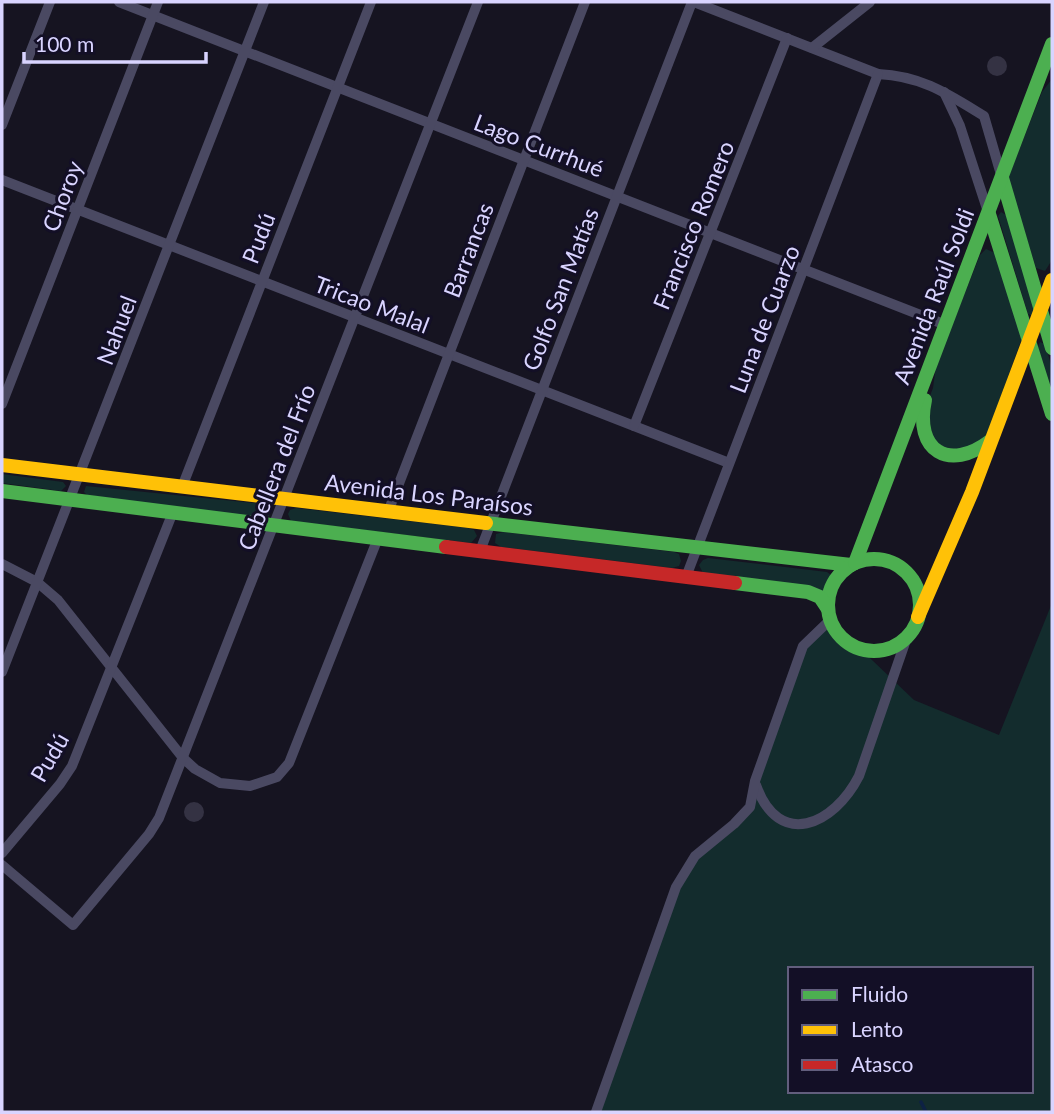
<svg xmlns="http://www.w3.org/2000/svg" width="1054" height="1114" viewBox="0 0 1054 1114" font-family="Lato,sans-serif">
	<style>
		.green { fill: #132c2d; fill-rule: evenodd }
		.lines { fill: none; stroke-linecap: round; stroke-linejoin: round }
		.stream { stroke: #0d2144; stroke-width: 3.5 }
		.building { fill: #343243 }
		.street { stroke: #4a4962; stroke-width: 10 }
		.fast { stroke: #4caf50; stroke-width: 14 }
		.slow { stroke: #ffc107; stroke-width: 14 }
		.jam { stroke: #c62828; stroke-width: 14 }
		.labels { text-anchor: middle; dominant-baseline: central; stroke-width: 6; stroke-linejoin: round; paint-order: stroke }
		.street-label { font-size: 23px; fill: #d9d4ff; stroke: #130f26 }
	</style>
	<rect width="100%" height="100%" fill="#161421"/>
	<g class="green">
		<polygon points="1052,79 1052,260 1045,271 1036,268 1008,178 1042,92"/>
		<polygon points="1001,212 1006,215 1036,311 1033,316 1028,314 998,216"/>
		<polygon points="986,249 995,253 1022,338 985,440 955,455 930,439 926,406 933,388 936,366 980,255"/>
		<polygon points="1040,342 1045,344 1052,368 1052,396 1038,347"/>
		<polygon points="2,474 63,482 66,486 61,491 2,483"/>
		<polygon points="86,486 263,504 269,507 269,516 262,519 87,495 84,492"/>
		<polygon points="296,508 468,528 474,530 477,536 471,543 291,521 288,514 290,510"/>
		<polygon points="503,532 674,552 679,554 681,561 679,566 672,568 501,547 495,543 496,534"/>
		<polygon points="708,558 827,572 831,575 824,592 703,573 699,565 703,560"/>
		<path d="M1052,603V1112H596L685,870L743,815L803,646L830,620L914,700L999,735ZM790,969H1031V1091H790Z"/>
	</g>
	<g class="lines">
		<polyline class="stream" points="921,1102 926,1112"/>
	</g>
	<g class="building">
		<circle cx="997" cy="66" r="10"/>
		<circle cx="194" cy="812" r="10"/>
	</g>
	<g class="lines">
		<g class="street">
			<polyline points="119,2 946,325"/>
			<path d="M694,2L878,74C922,76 948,94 984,116L1002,178"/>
			<polyline points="812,48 870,2"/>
			<polyline points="944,92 960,126 988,212"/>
			<polyline points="2,125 50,2"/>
			<polyline points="2,180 729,463"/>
			<polyline points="2,404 158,2"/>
			<polyline points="634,426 787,38"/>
			<polyline points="182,487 371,2"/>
			<polyline points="388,512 585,2"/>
			<polyline points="480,551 692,2"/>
			<polyline points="2,564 37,582 58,600 183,758 195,769 220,783 250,786 277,777 289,763 378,538"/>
			<polyline points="686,577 878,74"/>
			<polyline points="2,672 264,2"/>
			<path d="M756,785C779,850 834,825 859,776L907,637"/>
			<polyline points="2,853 60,784 72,766 173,512"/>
			<polyline points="2,865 73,925 149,834 159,818 478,2"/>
			<polyline points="596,1112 676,887 695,856 734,824 750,807 755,781 803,646 830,620"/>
		</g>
		<g class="fast">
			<polyline points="1002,178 1052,348"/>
			<polyline points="989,214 1052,414"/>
			<path d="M925,400C914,451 949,472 990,441"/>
			<polyline points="2,491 446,547"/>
			<polyline points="486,523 851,565"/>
			<circle cx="874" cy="605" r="46"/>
			<polyline points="855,563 1052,44"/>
			<polyline points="735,583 808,592 820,597 828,609"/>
		</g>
		<g class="slow">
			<polyline points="2,465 486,523"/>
			<polyline points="918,617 972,492 1052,280"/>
		</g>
		<polyline class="jam" points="446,547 735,583"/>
	</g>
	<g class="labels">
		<g class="street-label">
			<text transform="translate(539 145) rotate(21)">Lago Currhué</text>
			<text transform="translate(62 196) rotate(-69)">Choroy</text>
			<text transform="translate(693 225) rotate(-68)">Francisco Romero</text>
			<text transform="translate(258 238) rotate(-69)">Pudú</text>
			<text transform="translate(468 250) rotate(-69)">Barrancas</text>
			<text transform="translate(560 289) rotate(-69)">Golfo San Matías</text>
			<text transform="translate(933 296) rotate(-69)">Avenida Raúl Soldi</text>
			<text transform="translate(372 304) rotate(21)">Tricao Malal</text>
			<text transform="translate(764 319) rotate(-69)">Luna de Cuarzo</text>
			<text transform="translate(116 330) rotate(-69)">Nahuel</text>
			<text transform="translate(276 467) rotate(-69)">Cabellera del Frío</text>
			<text transform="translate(429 494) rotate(7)">Avenida Los Paraísos</text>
			<text transform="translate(49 757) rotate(-60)">Pudú</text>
		</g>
	</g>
	<rect width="1054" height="1114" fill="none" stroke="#d9d4ff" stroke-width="7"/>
	<rect x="788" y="967" width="245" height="126" fill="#130f26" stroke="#625e7d" stroke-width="2"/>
	<rect x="802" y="990" width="35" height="10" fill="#4caf50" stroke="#625e7d" stroke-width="2"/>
	<text x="851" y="1002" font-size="21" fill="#d9d4ff">Fluido</text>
	<rect x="802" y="1025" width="35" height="10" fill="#ffc107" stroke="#625e7d" stroke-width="2"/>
	<text x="851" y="1037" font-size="21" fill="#d9d4ff">Lento</text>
	<rect x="802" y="1060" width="35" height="10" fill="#c62828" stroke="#625e7d" stroke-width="2"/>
	<text x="851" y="1072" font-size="21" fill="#d9d4ff">Atasco</text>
	<path d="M24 52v10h182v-10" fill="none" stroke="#d9d4ff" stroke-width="3.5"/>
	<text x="35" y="52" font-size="21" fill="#d9d4ff" stroke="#130f26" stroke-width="5" paint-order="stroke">100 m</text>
</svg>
